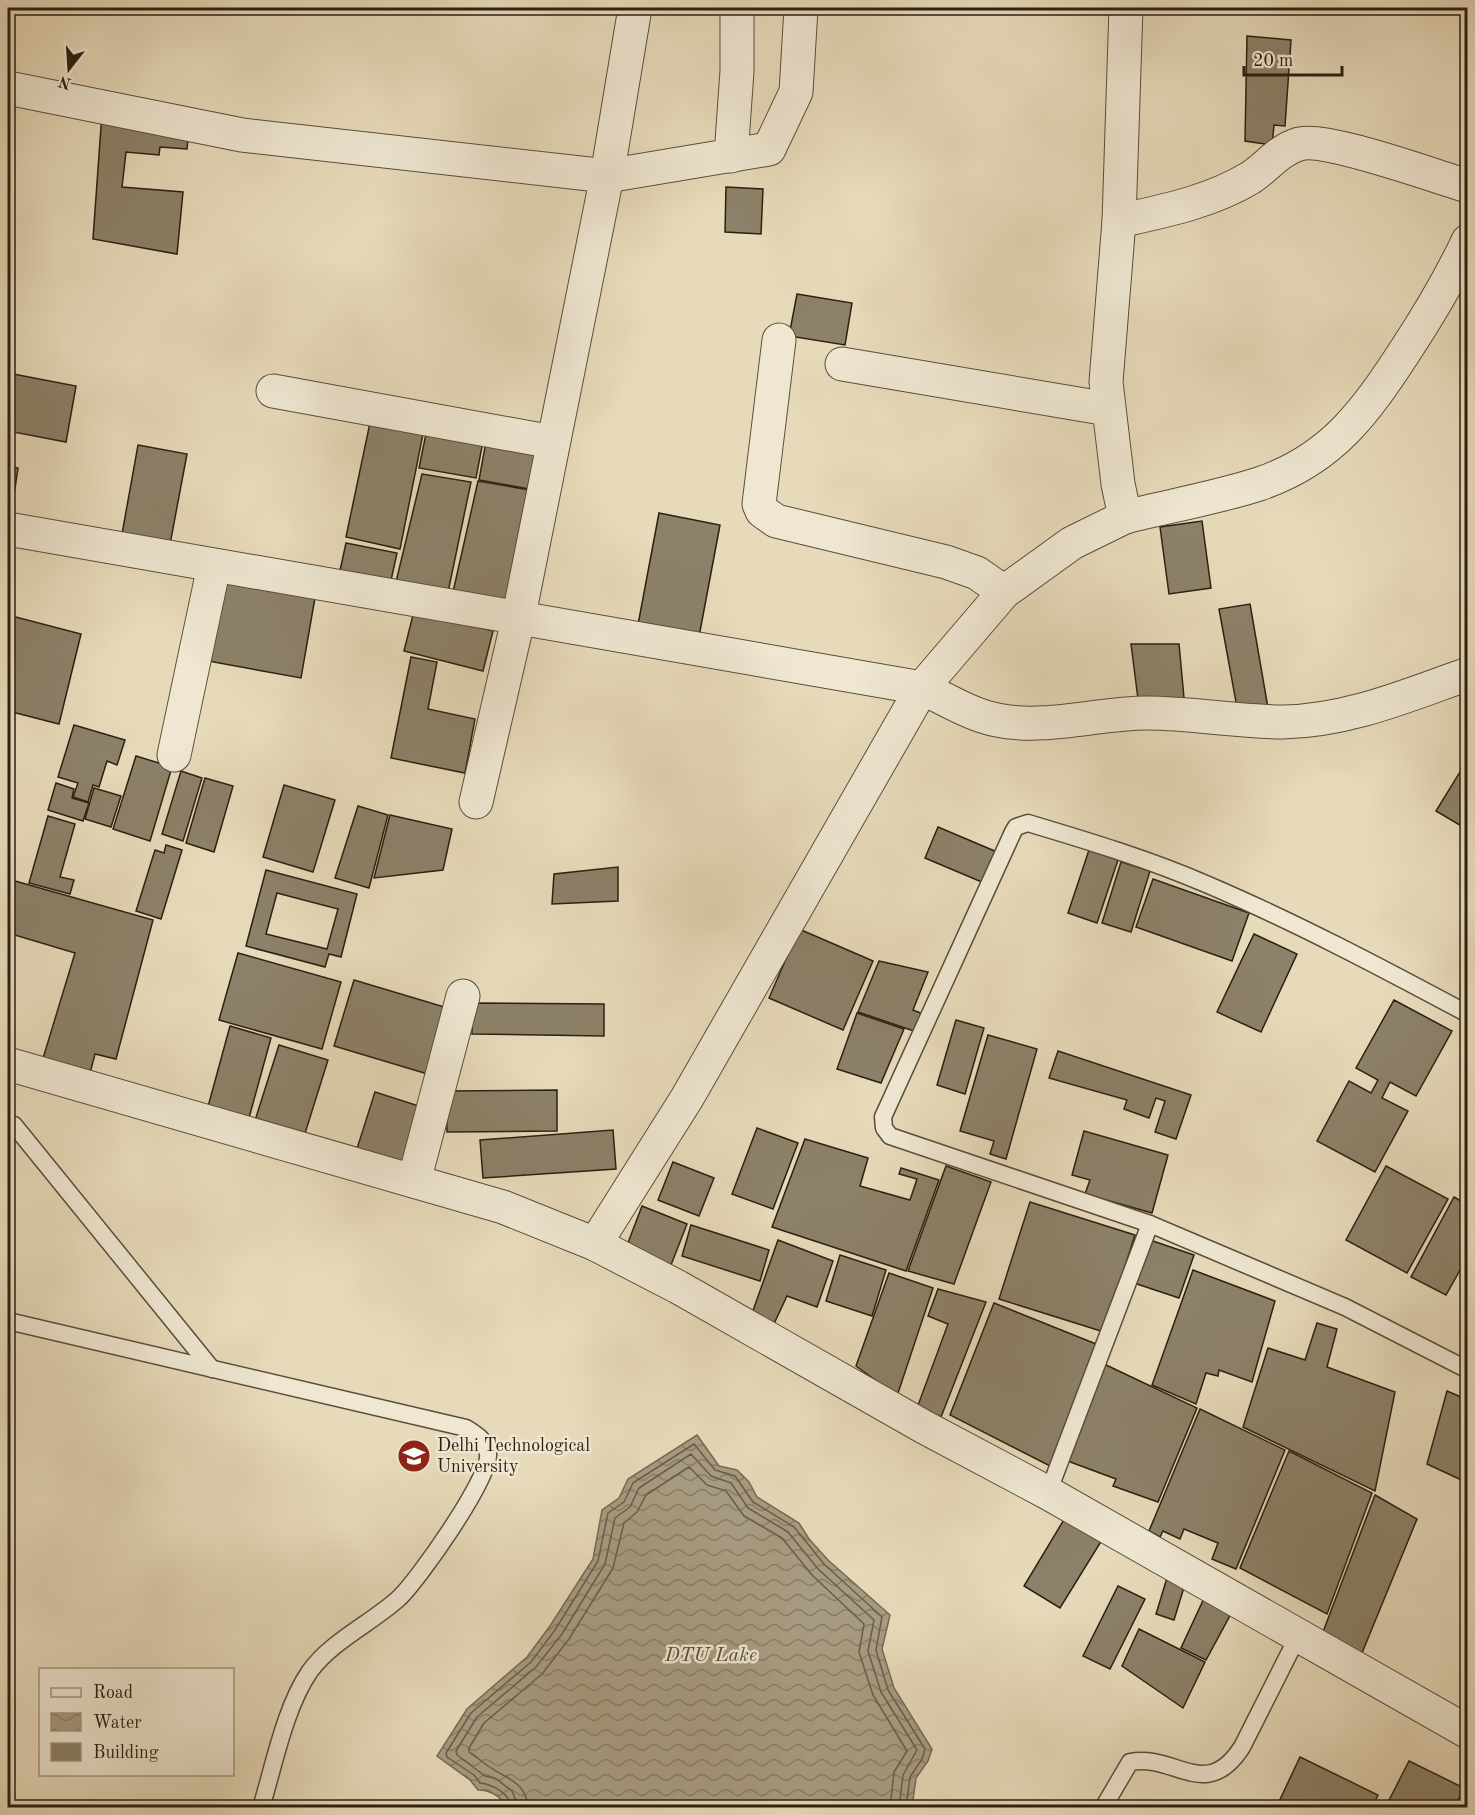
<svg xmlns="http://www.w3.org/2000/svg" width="1475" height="1815" viewBox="0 0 1475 1815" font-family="'Old Standard TT',serif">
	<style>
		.water { fill: url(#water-waves); stroke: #756a54; stroke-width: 1.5 }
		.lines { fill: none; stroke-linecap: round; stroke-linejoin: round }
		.shore { stroke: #685e49; stroke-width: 1.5 }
		.building { fill: #8c8169; stroke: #2a2011; stroke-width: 1.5; fill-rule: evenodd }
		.service-casing { stroke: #594e3b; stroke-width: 19 }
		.minor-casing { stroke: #594e3b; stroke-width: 35 }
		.service { stroke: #efe7d2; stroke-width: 16 }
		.minor { stroke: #efe7d2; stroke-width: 33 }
		.labels { text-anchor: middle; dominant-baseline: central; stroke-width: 5; stroke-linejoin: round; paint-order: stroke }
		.poi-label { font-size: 18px; fill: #2a2011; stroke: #efe7d2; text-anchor: start }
		.water-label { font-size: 20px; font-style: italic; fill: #564b38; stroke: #efe7d2 }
	</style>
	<defs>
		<pattern id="water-waves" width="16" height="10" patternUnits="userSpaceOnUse" patternTransform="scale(1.5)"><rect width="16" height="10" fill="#a79b81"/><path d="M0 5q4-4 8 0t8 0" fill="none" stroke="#887e68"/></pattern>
	</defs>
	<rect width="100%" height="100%" fill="#e7daba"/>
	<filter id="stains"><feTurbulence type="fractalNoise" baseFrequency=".00333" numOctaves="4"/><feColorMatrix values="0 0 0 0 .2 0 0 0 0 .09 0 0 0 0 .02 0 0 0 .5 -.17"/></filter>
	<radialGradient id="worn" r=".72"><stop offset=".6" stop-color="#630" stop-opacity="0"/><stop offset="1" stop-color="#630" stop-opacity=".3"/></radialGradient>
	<path class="water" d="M697,1435L719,1466L737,1470L749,1482L757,1497L799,1523L809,1539L828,1560L890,1615L882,1649L894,1688L932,1749L928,1761L916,1778L912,1807H506C501,1796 490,1790 478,1790L470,1780L437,1756L467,1709L527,1657L550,1626L593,1559L602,1510L619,1498L628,1479Z"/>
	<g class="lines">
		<g class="shore">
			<path d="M512,1808C509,1793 494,1785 480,1783L474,1775L447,1757L446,1753L471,1713L531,1662L555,1630L598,1561L608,1513L624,1502L633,1483L694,1444L715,1470L735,1476L753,1502L794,1527L824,1564L882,1617L876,1650L888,1690L925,1749L922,1759L910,1777L906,1808"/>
			<polyline points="519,1808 512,1791 495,1778 485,1776 457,1755 456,1751 477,1717 536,1667 562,1634 605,1564 615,1518 630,1507 639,1488 691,1454 711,1476 731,1483 748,1508 788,1532 818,1569 874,1620 868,1651 881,1692 917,1750 903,1775 899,1808"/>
			<path d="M528,1808C527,1782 505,1778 488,1766C482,1762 476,1756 469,1752V1748L484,1723L542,1674L569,1639L613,1568L624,1523L637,1512L646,1495L689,1467L707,1485L726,1491L744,1516L782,1538L812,1575L864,1624L859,1652L873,1695L907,1751L894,1772L890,1808"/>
		</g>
	</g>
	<g class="building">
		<polygon points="1247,36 1291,40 1285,126 1274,125 1272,145 1245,141"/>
		<polygon points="102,113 189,130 187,149 160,147 159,155 126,152 122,187 183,192 177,254 93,239"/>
		<polygon points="726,187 763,189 761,234 725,232"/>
		<polygon points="797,294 852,303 845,345 789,336"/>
		<polygon points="8,373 76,386 66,442 8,431"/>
		<polygon points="371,418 424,429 400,549 346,537"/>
		<polygon points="428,424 484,436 476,478 419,468"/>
		<polygon points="487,436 543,446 535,490 479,480"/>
		<polygon points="138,445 187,454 168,555 120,545"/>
		<polygon points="8,466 18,468 10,522 8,521"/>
		<polygon points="422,474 471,482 447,597 395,586"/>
		<polygon points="478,481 536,491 507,610 451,601"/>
		<polygon points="659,513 720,525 698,642 637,630"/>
		<polygon points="1202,521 1211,588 1169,594 1160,527"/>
		<polygon points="346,543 397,553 390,585 339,575"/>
		<polygon points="223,575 316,592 301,678 208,661"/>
		<polygon points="1250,604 1268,708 1238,713 1219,609"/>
		<polygon points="414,611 493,631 483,671 404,651"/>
		<polygon points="8,615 81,634 59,724 8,711"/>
		<polygon points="1131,644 1179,644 1184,698 1138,699"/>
		<polygon points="411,657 437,662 428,709 475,719 465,773 391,758"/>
		<polygon points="74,725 125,740 117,765 107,761 99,787 93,785 88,802 73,797 78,783 58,777"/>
		<polygon points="136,756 172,767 150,841 113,829"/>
		<polygon points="1468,759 1468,830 1436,811"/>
		<polygon points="181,771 202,778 183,841 162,834"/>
		<polygon points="205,778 233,786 214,852 186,843"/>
		<polygon points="56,783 74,789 72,798 89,803 83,821 48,810"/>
		<polygon points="284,785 335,800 313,872 263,857"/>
		<polygon points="94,788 121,796 111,827 85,819"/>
		<polygon points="358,806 388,815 369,888 335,878"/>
		<polygon points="390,815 452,829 443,870 374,878"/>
		<polygon points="48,816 75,824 60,877 74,880 70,894 29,883"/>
		<polygon points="938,827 997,852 984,883 925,858"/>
		<polygon points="166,845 182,850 161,919 136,911 155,850 164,853"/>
		<polygon points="1089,850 1118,860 1097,923 1068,913"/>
		<polygon points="1121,862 1150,871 1131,932 1102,923"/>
		<polygon points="618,867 618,901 552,904 554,874"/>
		<path d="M266,870L357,894L341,957L329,954L325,967L246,946ZM277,893L338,909L327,949L266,934Z"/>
		<polygon points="8,879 153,920 116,1059 95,1054 89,1077 41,1065 75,953 8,933"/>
		<polygon points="1153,879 1249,913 1232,961 1136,927"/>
		<polygon points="799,929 873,961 843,1030 769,998"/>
		<polygon points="1254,934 1297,954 1261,1032 1217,1012"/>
		<polygon points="238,953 341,982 322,1049 219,1020"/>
		<polygon points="879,961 928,972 913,1010 923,1014 917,1032 858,1012"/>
		<polygon points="354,980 451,1009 431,1075 334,1046"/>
		<polygon points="1394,1000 1452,1031 1416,1096 1390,1082 1382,1098 1408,1111 1375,1172 1317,1141 1349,1081 1371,1093 1378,1080 1356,1068"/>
		<polygon points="472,1003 604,1004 604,1036 472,1034"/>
		<polygon points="857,1013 904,1029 881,1083 837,1069"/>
		<polygon points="956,1020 984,1028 965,1094 937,1085"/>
		<polygon points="230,1026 271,1038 247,1125 206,1114"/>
		<polygon points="988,1035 1037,1049 1006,1159 990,1154 994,1141 960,1131"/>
		<polygon points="279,1045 328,1060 302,1143 253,1127"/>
		<polygon points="1058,1051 1191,1095 1176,1139 1155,1132 1165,1101 1156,1098 1149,1118 1124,1109 1127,1100 1049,1078"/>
		<polygon points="557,1090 557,1131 447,1132 446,1091"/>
		<polygon points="375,1092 425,1108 406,1170 355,1155"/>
		<polygon points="757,1128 798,1143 773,1209 732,1194"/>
		<polygon points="613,1130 616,1169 483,1178 480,1140"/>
		<polygon points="1084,1131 1168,1155 1152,1213 1085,1194 1090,1180 1072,1175"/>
		<polygon points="805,1139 868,1158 860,1186 910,1200 917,1179 899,1174 901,1168 939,1180 906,1271 772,1227"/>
		<polygon points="673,1162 714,1178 699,1216 658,1200"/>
		<polygon points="946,1166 991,1182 954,1284 908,1271"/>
		<polygon points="1386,1166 1448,1199 1407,1273 1346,1240"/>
		<polygon points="1454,1197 1468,1205 1468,1256 1446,1295 1411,1277"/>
		<polygon points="1030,1202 1135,1235 1104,1332 999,1299"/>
		<polygon points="642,1206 687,1224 671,1265 626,1248"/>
		<polygon points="691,1225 769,1250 760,1281 682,1256"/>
		<polygon points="1147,1239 1194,1255 1179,1298 1131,1282"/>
		<polygon points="778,1240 833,1261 817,1307 787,1296 772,1328 750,1319"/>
		<polygon points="840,1255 886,1270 872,1316 826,1301"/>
		<polygon points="1193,1270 1275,1301 1252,1382 1219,1370 1218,1376 1206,1373 1196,1404 1152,1385"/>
		<polygon points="889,1273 933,1288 897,1396 856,1366"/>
		<polygon points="938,1289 986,1302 941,1417 917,1408 948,1324 928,1316"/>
		<polygon points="994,1303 1101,1346 1052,1467 950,1415"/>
		<polygon points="1317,1323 1337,1329 1327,1367 1395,1392 1375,1491 1243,1427 1268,1348 1305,1360"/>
		<polygon points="1104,1364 1197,1408 1158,1502 1113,1486 1116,1479 1065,1460"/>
		<polygon points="1447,1391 1468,1400 1468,1483 1427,1464"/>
		<polygon points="1200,1409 1285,1450 1236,1569 1212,1559 1218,1543 1184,1529 1180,1539 1163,1531 1160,1537 1149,1531"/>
		<polygon points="1289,1451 1372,1493 1327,1614 1240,1568"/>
		<polygon points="1375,1495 1417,1519 1362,1653 1323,1632"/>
		<polygon points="1068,1513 1105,1535 1060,1608 1024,1586"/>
		<polygon points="1167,1578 1185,1584 1174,1620 1156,1614"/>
		<polygon points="1118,1586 1145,1599 1110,1669 1083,1656"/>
		<polygon points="1206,1594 1233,1610 1206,1660 1181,1648"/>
		<polygon points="1139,1629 1205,1662 1183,1708 1122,1666"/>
		<polygon points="1300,1757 1378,1795 1372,1808 1276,1808"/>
		<polygon points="1409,1761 1464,1788 1454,1808 1385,1808"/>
	</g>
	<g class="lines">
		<g class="service-casing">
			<g id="service">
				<path d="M1468,1014C1382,968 1295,922 1206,884C1148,859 1088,841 1028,823L1016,827L1013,832L883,1117L884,1128L890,1136L1150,1224L1345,1307L1468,1370"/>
				<polyline points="14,1125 212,1369"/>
				<path d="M8,1321L466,1428C477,1435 486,1440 488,1454C491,1477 417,1582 398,1599C370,1624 332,1641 310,1671C285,1707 274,1765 261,1808"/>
				<polyline points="1048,1493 1150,1224"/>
				<path d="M1103,1808L1130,1762C1175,1753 1206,1803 1242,1747L1298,1636"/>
			</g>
		</g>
		<g class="minor-casing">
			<g id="minor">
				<path d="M1126,8L1119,221L1106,382L1118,484L1125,517C1169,506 1216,498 1259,484C1333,459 1366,411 1407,348C1430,313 1450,279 1468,241"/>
				<polyline points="8,88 242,135 607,176 769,149 796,92 801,8"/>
				<polyline points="731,156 737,71 737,8"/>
				<path d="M1119,221C1164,211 1210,202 1250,178C1267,167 1279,150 1299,144C1325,136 1436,177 1468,186"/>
				<polyline points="779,340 759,504 762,511 776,521 946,562 977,573 1004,592"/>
				<polyline points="842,364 1108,409"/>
				<polyline points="273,391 553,442"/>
				<path d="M8,529L922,688C946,699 971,715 997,720C1046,730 1098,713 1147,713C1193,713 1238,722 1283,722C1348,721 1408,695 1468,674"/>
				<polyline points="174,755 214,566"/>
				<polyline points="476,802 518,620 607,176 635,8"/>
				<polyline points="8,1064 503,1207 595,1244 678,1287 924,1427 1048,1493 1468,1732"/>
				<polyline points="414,1181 463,996"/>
				<polyline points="595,1244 687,1098 922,688 1004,592 1072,543 1125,517"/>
			</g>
		</g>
		<use href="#service" class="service"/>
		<use href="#minor" class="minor"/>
	</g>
	<defs>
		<g id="university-disc" transform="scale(1.725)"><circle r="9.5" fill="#8f2418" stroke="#efe7d2"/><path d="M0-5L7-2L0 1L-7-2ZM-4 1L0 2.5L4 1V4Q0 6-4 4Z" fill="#fff"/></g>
	</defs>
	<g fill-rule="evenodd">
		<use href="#university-disc" x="414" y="1456"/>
	</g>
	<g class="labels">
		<g class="poi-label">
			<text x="437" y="1446">Delhi Technological<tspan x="437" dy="21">University</tspan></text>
		</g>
		<g class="water-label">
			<text x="711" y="1656">DTU Lake</text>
		</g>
	</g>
	<rect width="1475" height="1815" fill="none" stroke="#e7daba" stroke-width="30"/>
	<rect x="9" y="9" width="1457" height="1797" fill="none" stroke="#2a2011" stroke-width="3"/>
	<rect x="15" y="15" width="1445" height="1785" fill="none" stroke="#2a2011" stroke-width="1.5"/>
	<rect x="39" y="1668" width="195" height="108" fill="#efe7d2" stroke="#a09785" stroke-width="1.5"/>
	<rect x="51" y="1688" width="30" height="9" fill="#efe7d2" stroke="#a09785" stroke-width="1.5"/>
	<text x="93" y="1698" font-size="18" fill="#2a2011">Road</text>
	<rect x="51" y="1713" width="30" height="18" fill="url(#water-waves)" stroke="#a09785" stroke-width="1.5"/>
	<text x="93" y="1728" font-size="18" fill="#2a2011">Water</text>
	<rect x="51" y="1743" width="30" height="18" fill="#8c8169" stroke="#a09785" stroke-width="1.5"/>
	<text x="93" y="1758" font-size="18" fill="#2a2011">Building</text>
	<g transform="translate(69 69) rotate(197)" stroke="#efe7d2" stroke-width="4.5" paint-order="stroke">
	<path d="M0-4.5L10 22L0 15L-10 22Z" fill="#2a2011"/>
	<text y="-9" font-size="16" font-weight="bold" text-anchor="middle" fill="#2a2011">N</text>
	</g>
	<path d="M1244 66v9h98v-9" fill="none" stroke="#2a2011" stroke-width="3"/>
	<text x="1253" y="66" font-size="18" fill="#2a2011" stroke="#efe7d2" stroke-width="4.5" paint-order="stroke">20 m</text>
	<rect width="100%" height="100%" filter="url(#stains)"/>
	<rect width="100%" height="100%" fill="url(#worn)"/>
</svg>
